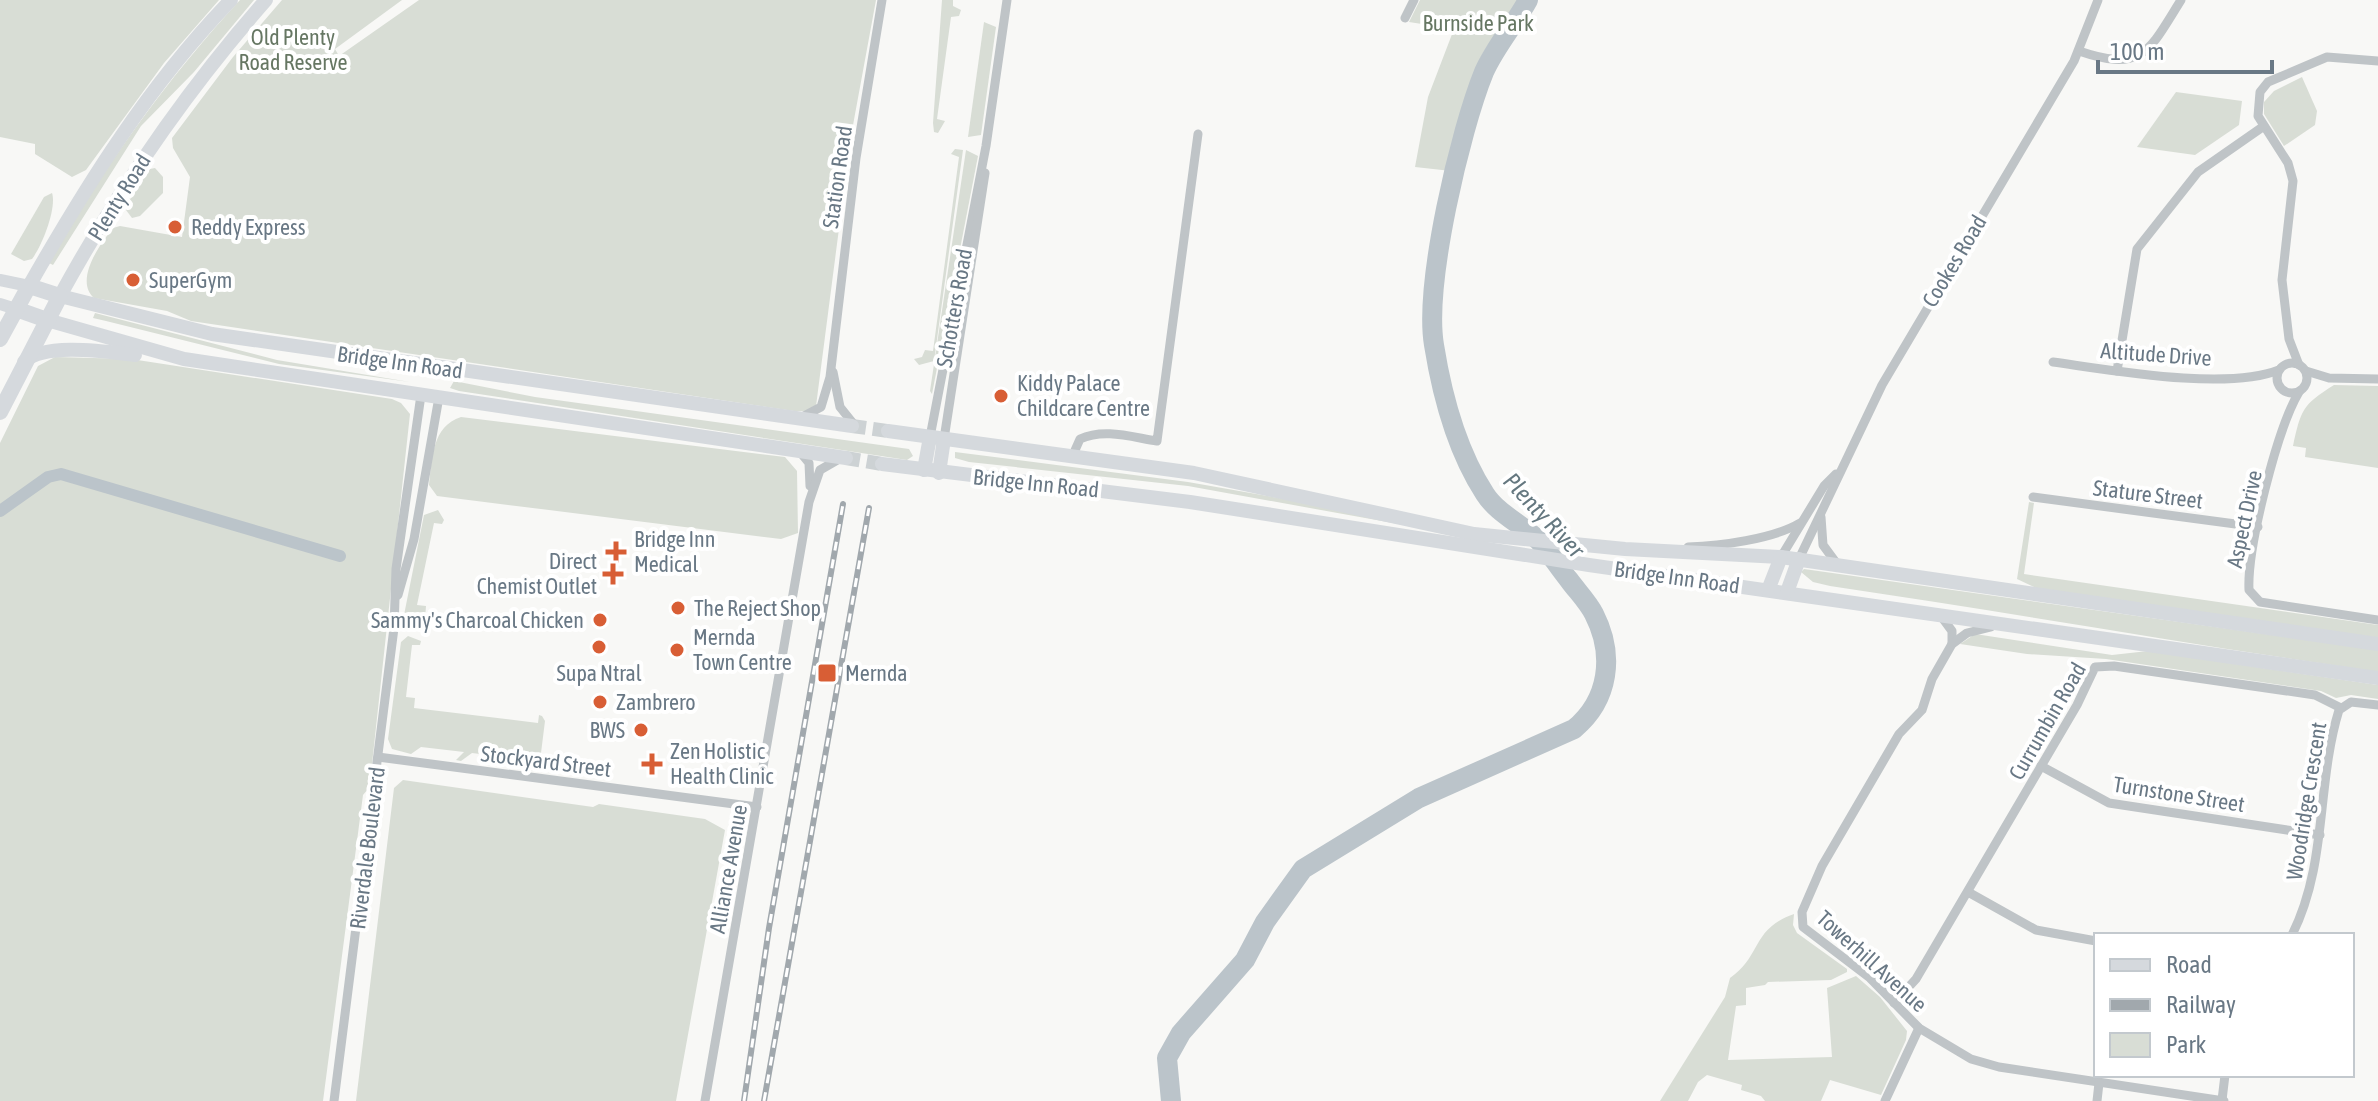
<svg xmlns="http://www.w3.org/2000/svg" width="2378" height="1101" viewBox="0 0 2378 1101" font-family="'Asap Condensed',sans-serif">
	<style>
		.green { fill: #d8ddd5 }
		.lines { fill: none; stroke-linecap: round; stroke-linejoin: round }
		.canal { stroke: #bbc4ca; stroke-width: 12 }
		.river { stroke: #bbc4ca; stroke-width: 20 }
		.primary-tunnel { stroke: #cdd2d4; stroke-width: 14; stroke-dasharray: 14 7; stroke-linecap: butt }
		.minor { stroke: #bfc4c7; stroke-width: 9 }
		.secondary { stroke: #d5d9dd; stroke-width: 12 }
		.primary { stroke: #d5d9dd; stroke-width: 14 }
		.trunk { stroke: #d5d9dd; stroke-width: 16 }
		.rail-casing { stroke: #a1a8ad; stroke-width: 6 }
		.rail { stroke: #fff; stroke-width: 3; stroke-dasharray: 9; stroke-linecap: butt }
		.poi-dot { fill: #d85e35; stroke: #fff; stroke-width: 3 }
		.labels { text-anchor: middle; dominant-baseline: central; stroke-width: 8; stroke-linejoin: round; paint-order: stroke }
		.park-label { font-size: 22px; fill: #667763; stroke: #fff }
		.street-label { font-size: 22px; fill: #697885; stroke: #fff }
		.poi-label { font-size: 22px; fill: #697885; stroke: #fff; text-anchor: start }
		.water-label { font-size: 24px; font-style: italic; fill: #657880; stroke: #fff }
	</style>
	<rect width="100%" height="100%" fill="#f8f8f6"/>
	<g class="green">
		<polygon points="0,0 219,0 164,63 86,170 72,177 35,154 35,144 0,137"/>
		<path d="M240,0H254L194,72L141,126L53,265L49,263C103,168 166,80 240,0Z"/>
		<path d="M282,0H402L335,49L339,56L419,0H876L851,136L816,406L807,411H794L191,321L167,311L94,298C74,280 100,244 113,228L120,226L182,237L190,177L173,148L172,138L233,57Z"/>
		<polygon points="942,0 953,0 953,6 961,10 959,16 951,17 937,119 945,121 938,133 934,132 933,123"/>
		<path d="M1420,0H1522C1516,9 1513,19 1506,27C1500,33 1493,38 1488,45C1466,76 1460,135 1451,171L1415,167L1428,97L1454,29L1409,22Z"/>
		<polygon points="984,22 996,27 981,135 968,137"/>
		<polygon points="2302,77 2317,111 2315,125 2284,146 2264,114 2264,102 2274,91"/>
		<polygon points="2176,92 2242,101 2239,125 2195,155 2137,147"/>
		<polygon points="955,149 963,150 934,361 919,365 914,359 922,357 925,350 933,351 959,157 951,154"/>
		<polygon points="966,150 978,156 932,394 930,391"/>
		<polygon points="155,168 163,177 163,193 140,216 132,218 126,210 127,204 150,169"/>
		<path d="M52,193C57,208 42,246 32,259L24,261L11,254L44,197Z"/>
		<polygon points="95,313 277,360 410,382 279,364 106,321 93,318"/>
		<polygon points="55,357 131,359 392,399 401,403 410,414 372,764 368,789 363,795 323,1101 0,1101 0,443 38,366"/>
		<polygon points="454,381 535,397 909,449 913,456 907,460 459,391 450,388"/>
		<path d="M2334,385L2378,386V468L2305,457L2306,448L2293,446C2301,410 2302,405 2334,385Z"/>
		<path d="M461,417L785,457L797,471L798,533L781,539L437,496L429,485C432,459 432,426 461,417Z"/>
		<polygon points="955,452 1188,482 1336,508 1404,525 1188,486 969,462 955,458"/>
		<polygon points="2029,502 2034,503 2024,574 2378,625 2378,638 2036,588 2017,579"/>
		<polygon points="438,510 444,520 442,524 434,523 417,605 426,606 425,619 414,625 404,615 424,515"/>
		<path d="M1804,569L2378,650V672C2195,645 2013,613 1830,586L1813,582L1801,572Z"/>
		<polygon points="1975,634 2112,655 2148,651 2378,685 2378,699 2351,695 2336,698 2321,691 2106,659 2027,654 1960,644"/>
		<polygon points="408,636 421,641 420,645 412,645 406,697 415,698 414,708 538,723 539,715 542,716 545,721 540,761 534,771 519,769 528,760 472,753 461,761 456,760 464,752 421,747 411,754 392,749 388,739 401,642"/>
		<polygon points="403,780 593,807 599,804 705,819 725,830 676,1101 356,1101 394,788"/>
		<path d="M1794,914L1793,925L1797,933L1847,969V972L1831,980L1768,982L1765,985L1746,988V1005L1736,1006L1728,1060L1832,1057L1827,988L1856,976L1880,997L1907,1031L1906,1040L1881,1095L1830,1080L1821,1101H1765L1761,1096L1741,1090L1742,1085L1707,1075L1698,1082L1688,1101H1660L1725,997L1730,978C1762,956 1751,929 1794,914Z"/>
	</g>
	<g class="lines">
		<polyline class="canal" points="0,511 48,477 61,474 340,556"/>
		<path class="river" d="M1171,1101L1167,1058L1181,1033L1245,960L1265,922L1303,869L1419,798L1574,729C1609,700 1615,655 1594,614C1588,602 1577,591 1569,580C1559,568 1550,553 1539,541C1523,525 1497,513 1485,494C1457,451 1442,395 1434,345C1424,284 1460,131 1484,72C1495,47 1515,24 1528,0"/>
		<g class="primary-tunnel">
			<polyline points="852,426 888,431"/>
			<polyline points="846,458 882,464"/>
		</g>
		<g class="minor">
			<polyline points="1405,18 1414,0"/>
			<path d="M2079,51C2143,73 2149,51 2181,0"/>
			<path d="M2053,362C2111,370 2226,391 2279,370"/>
			<circle cx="2292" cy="378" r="15"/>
			<polyline points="2299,365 2289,339 2282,280 2293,181 2288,163 2258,116 2260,92 2268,82 2327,57 2378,61"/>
			<polyline points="2117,371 2137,249 2198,172 2264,126"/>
			<polyline points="2306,371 2329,378 2378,379"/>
			<polyline points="833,372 840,407 852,422"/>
			<path d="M2299,392C2277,429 2247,548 2249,590L2260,602L2378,620"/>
			<polyline points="804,416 821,407 830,377 856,158 882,0"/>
			<polyline points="930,437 986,146 1007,0"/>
			<polyline points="944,439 985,173"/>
			<polyline points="800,452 809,463 810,486"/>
			<path d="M1072,457L1080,439C1104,428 1131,437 1157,441L1198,134"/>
			<polyline points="2033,497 2258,527"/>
			<polyline points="1821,517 1823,545 1837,564"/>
			<path d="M1688,547C1720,546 1773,539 1800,523"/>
			<polyline points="1781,557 1824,486 1836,474"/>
			<polyline points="1799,559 1882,385 2074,61 2098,0"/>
			<polyline points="398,595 414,539 439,397"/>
			<polyline points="1941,616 1952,631 1952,644"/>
			<polyline points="1991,627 1967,633 1952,644 1932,679 1922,710 1899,734 1822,866 1802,912 1803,927 1870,978 1919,1028 1971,1059 1999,1067 2224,1101"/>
			<polyline points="378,757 757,807"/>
			<polyline points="2041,766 2109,803 2320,835"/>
			<polyline points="1968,892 2036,930 2096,941"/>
			<path d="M2292,935C2328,863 2316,785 2339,710L2351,702L2378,705"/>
			<polyline points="1894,1003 1916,979 2077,705 2095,667 2114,666 2315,695 2341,708"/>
			<polyline points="2222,1100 2225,1075"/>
			<polyline points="334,1101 394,628 396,569 421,395"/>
			<polyline points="705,1101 809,502 820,470 839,459"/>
			<polyline points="1885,1101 1919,1028"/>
			<polyline points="2097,1101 2099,1083"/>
		</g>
		<g class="secondary">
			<polyline points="0,280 29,286"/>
			<polyline points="0,304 16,309"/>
		</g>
		<g class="primary">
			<path d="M266,0C186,91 118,190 60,296L212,334L852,426"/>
			<path d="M29,286C87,184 149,85 231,0"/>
			<polyline points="47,320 184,359 846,458"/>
			<path d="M24,362C44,342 108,352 135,355"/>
			<polyline points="888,431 1194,473 1474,534 1625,549 1781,557 2378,644"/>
			<polyline points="882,464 1190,502 1589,565 2378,678"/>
			<polyline points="924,470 930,437"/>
			<polyline points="939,473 944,439"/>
			<polyline points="1768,590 1781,557"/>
			<polyline points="1787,592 1799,559"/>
		</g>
		<g class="trunk">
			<polyline points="16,309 47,320"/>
			<polyline points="0,339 29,286 60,296 0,412"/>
		</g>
		<g class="rail-casing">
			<g id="rail">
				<polyline points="744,1101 769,928 843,504"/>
				<polyline points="764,1101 869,508"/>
			</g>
		</g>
		<use href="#rail" class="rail"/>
	</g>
	<g class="poi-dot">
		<circle cx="175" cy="227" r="8"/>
		<circle cx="133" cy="280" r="8"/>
		<circle cx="1001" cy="396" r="8"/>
		<path d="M612 540h8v8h8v8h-8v8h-8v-8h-8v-8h8z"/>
		<path d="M609 562h8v8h8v8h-8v8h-8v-8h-8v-8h8z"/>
		<circle cx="678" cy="608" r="8"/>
		<circle cx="600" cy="620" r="8"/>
		<circle cx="599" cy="647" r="8"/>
		<circle cx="677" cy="650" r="8"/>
		<rect x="817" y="663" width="20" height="20" rx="4"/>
		<circle cx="600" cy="702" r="8"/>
		<circle cx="641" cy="730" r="8"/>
		<path d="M648 752h8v8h8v8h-8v8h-8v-8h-8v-8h8z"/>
	</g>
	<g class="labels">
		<g class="park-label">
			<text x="1478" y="23">Burnside Park</text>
			<text x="293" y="37">Old Plenty<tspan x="293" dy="25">Road Reserve</tspan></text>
		</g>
		<g class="street-label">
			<text transform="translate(837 177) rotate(-82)">Station Road</text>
			<text transform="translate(119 197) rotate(-58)">Plenty Road</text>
			<text transform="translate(1954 261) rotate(-59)">Cookes Road</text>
			<text transform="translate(954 308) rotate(-80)">Schotters Road</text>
			<text transform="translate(2156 354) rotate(4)">Altitude Drive</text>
			<text transform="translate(400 362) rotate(8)">Bridge Inn Road</text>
			<text transform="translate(1036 483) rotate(6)">Bridge Inn Road</text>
			<text transform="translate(2148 494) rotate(7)">Stature Street</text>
			<text transform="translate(2244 519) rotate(-78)">Aspect Drive</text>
			<text transform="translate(1677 577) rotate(8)">Bridge Inn Road</text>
			<text transform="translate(2047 721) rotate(-60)">Currumbin Road</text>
			<text transform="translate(546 761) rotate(7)">Stockyard Street</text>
			<text transform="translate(2179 794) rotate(9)">Turnstone Street</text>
			<text transform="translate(2306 801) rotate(-81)">Woodridge Crescent</text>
			<text transform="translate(367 848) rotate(-83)">Riverdale Boulevard</text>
			<text transform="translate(728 869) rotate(-80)">Alliance Avenue</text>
			<text transform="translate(1872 961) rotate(42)">Towerhill Avenue</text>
		</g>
		<g class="poi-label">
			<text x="191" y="227">Reddy Express</text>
			<text x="149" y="280">SuperGym</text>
			<text x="1017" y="383">Kiddy Palace<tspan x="1017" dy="25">Childcare Centre</tspan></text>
			<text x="634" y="539">Bridge Inn<tspan x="634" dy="25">Medical</tspan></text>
			<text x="597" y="561" text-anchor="end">Direct<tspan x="597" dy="25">Chemist Outlet</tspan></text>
			<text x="694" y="608">The Reject Shop</text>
			<text x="584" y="620" text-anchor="end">Sammy's Charcoal Chicken</text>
			<text x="693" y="637">Mernda<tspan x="693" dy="25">Town Centre</tspan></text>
			<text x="599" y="673" text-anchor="middle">Supa Ntral</text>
			<text x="845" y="673">Mernda</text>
			<text x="616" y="702">Zambrero</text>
			<text x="625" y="730" text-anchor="end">BWS</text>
			<text x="670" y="751">Zen Holistic<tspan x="670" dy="25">Health Clinic</tspan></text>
		</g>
		<g class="water-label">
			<text transform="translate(1544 515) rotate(47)">Plenty River</text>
		</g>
	</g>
	<rect x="2094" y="933" width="260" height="144" fill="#ffffff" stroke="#c3c9ce" stroke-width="2"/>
	<rect x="2110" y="959" width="40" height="12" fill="#d5d9dd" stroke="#c3c9ce" stroke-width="2"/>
	<text x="2166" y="973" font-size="24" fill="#697885">Road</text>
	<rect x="2110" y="999" width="40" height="12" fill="#a1a8ad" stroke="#c3c9ce" stroke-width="2"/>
	<text x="2166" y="1013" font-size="24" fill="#697885">Railway</text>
	<rect x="2110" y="1033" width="40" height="24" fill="#d8ddd5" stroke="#c3c9ce" stroke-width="2"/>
	<text x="2166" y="1053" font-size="24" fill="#697885">Park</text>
	<path d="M2098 60v12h174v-12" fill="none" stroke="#697885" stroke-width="4"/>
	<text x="2110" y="60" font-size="24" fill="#697885" stroke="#ffffff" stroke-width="6" paint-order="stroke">100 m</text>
</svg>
